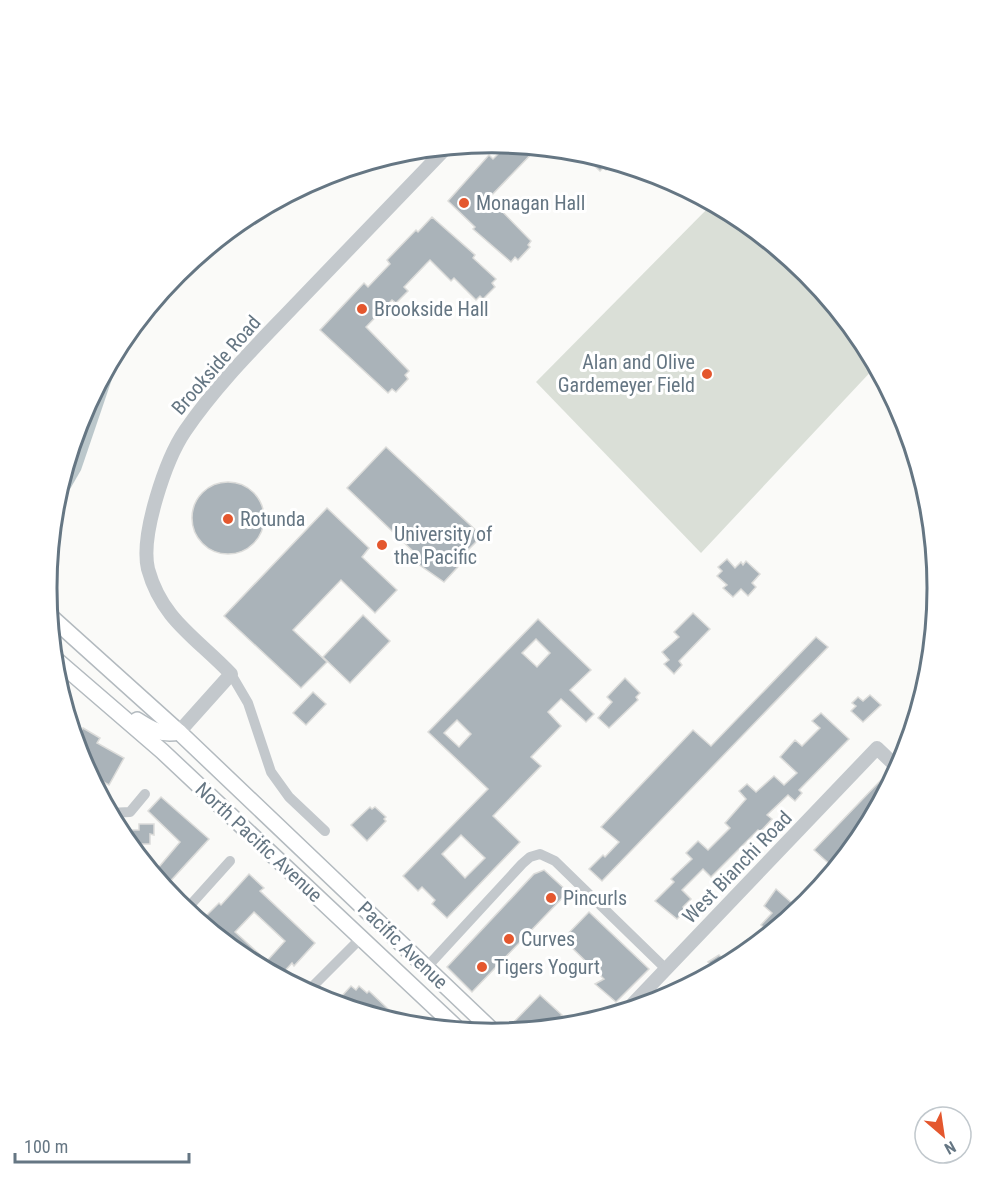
<svg xmlns="http://www.w3.org/2000/svg" width="985" height="1177" viewBox="0 0 985 1177" font-family="'Roboto Condensed',sans-serif">
	<style>
		.green { fill: #dadfd7 }
		.water { fill: #bbc7cb }
		.building { fill: #aab3b9; stroke: #dcdcda; stroke-width: 1.5; fill-rule: evenodd }
		.lines { fill: none; stroke-linecap: round; stroke-linejoin: round }
		.secondary-casing { stroke: #b3babf; stroke-width: 18 }
		.minor { stroke: #c3c8cc; stroke-width: 10 }
		.tertiary { stroke: #c3c8cc; stroke-width: 14 }
		.secondary { stroke: #fff; stroke-width: 15 }
		.poi-dot { fill: #e4572e; stroke: #fff; stroke-width: 2 }
		.labels { text-anchor: middle; dominant-baseline: central; stroke-width: 6; stroke-linejoin: round; paint-order: stroke }
		.poi-label { font-size: 20px; fill: #657683; stroke: #fff; text-anchor: start }
		.street-label { font-size: 20px; fill: #657683; stroke: #fff }
		.rim { fill: none; stroke: #657683; stroke-width: 3 }
	</style>
	<rect width="100%" height="100%" fill="#fafaf8"/>
	<path class="green" d="M713,203C779,238 842,300 877,365L701,553L536,382Z"/>
	<polygon class="water" points="128,332 81,470 54,517 55,501 81,418 122,340"/>
	<g class="building">
		<polygon points="508,144 538,147 489,198 531,241 528,245 530,247 518,260 515,257 511,262 473,229 475,227 448,201 489,155 493,159"/>
		<polygon points="579,151 580,151 614,161 606,170 603,168 600,171"/>
		<polygon points="432,217 475,255 473,258 496,279 492,283 495,287 483,299 480,296 476,300 454,278 451,281 430,260 426,264 404,287 408,291 396,303 392,300 366,327 409,371 405,375 408,379 396,392 392,389 388,393 320,330 364,283 368,287 390,264 387,260 416,230 418,232"/>
		<polygon points="386,447 482,536 464,554 467,557 444,582 411,559 415,553 347,488"/>
		<circle cx="228" cy="518" r="36"/>
		<polygon points="327,508 369,548 362,557 397,590 375,613 341,580 293,630 327,662 301,688 224,616"/>
		<polygon points="727,559 735,568 741,562 743,565 746,561 760,574 752,583 756,587 748,596 741,589 733,597 723,588 727,585 717,576 722,571 718,567"/>
		<polygon points="693,613 710,629 679,661 682,665 674,674 664,664 669,660 662,652 679,637 674,632"/>
		<polygon points="363,615 390,641 350,683 323,657"/>
		<path d="M538,619L591,670L570,690L594,714L586,722L561,699L548,712L561,726L531,757L541,766L493,816L520,842L447,918L432,904L435,900L422,887L418,891L403,876L488,789L428,732ZM536,639L550,653L537,667L522,653ZM457,720L471,734L459,747L444,733ZM461,835L485,858L465,878L442,854Z"/>
		<polygon points="816,637 828,647 602,881 589,869 603,855 605,857 619,842 601,827 693,730 711,746"/>
		<polygon points="625,678 640,693 636,697 638,700 609,728 598,718 612,702 607,697"/>
		<polygon points="313,692 326,704 306,725 293,713"/>
		<polygon points="870,695 881,705 863,722 851,711 856,706 852,703 858,697 863,701"/>
		<polygon points="821,713 849,739 799,790 802,793 795,801 788,795 767,815 772,819 760,832 758,830 711,877 703,869 682,890 691,899 683,907 686,910 677,919 655,901 674,882 671,879 692,859 686,853 698,841 708,850 730,828 725,823 746,799 739,791 747,784 756,792 774,776 784,785 797,773 780,757 795,740 802,746 820,728 812,721"/>
		<polygon points="83,728 100,738 97,743 124,758 109,785 88,774 80,759 75,742"/>
		<polygon points="881,780 889,788 863,837 835,869 814,850"/>
		<polygon points="161,797 209,839 164,888 153,874 180,842 148,811"/>
		<polygon points="370,807 372,809 375,807 386,817 384,819 386,821 367,841 351,825"/>
		<polygon points="139,824 154,824 154,835 150,834 150,844 138,844 138,856 118,830 139,830"/>
		<polygon points="544,870 568,892 472,992 447,967 534,874"/>
		<path d="M249,874L264,888L260,891L315,943L294,966L292,963L282,974L285,977L283,980L244,959L226,944L229,939L205,917L219,903L221,905ZM254,912L285,941L267,961L235,932Z"/>
		<polygon points="776,889 793,904 791,906 795,909 781,926 771,934 761,925 772,913 764,906"/>
		<polygon points="589,912 649,969 616,1002 595,984 604,979 563,939"/>
		<polygon points="719,955 729,965 716,972 708,965 710,964 708,962"/>
		<polygon points="351,986 356,990 359,986 367,993 369,991 406,1026 368,1014 358,1005 353,1010 345,1007 340,1003 343,999 341,997"/>
		<polygon points="540,995 562,1015 556,1022 562,1028 514,1032 509,1027"/>
	</g>
	<g class="lines">
		<g class="secondary-casing">
			<g id="secondary">
				<polyline points="49,615 179,732 496,1034"/>
				<polyline points="53,657 162,751 460,1031"/>
				<path d="M137,720C151,729 162,736 179,732"/>
			</g>
		</g>
		<g class="minor">
			<polyline points="231,674 248,703 271,772 289,797 325,831"/>
			<polyline points="109,813 130,812 145,794"/>
			<polyline points="185,911 230,861"/>
			<polyline points="426,968 522,864 530,857 540,854 555,861 666,969"/>
			<polyline points="307,992 361,938"/>
		</g>
		<g class="tertiary">
			<path d="M179,732L231,674C197,638 162,620 148,569C140,535 166,459 185,431C217,384 257,345 296,304C346,252 396,200 447,147"/>
			<polyline points="625,1012 877,748 899,769"/>
		</g>
		<use href="#secondary" class="secondary"/>
	</g>
	<g class="poi-dot">
		<circle cx="464" cy="203" r="6"/>
		<circle cx="362" cy="309" r="6"/>
		<circle cx="707" cy="374" r="6"/>
		<circle cx="228" cy="519" r="6"/>
		<circle cx="382" cy="545" r="6"/>
		<circle cx="551" cy="898" r="6"/>
		<circle cx="509" cy="939" r="6"/>
		<circle cx="482" cy="967" r="6"/>
	</g>
	<g class="labels">
		<g class="poi-label">
			<text x="476" y="203">Monagan Hall</text>
			<text x="374" y="309">Brookside Hall</text>
			<text x="695" y="362" text-anchor="end">Alan and Olive<tspan x="695" dy="23">Gardemeyer Field</tspan></text>
			<text x="240" y="519">Rotunda</text>
			<text x="394" y="534">University of<tspan x="394" dy="23">the Pacific</tspan></text>
			<text x="563" y="898">Pincurls</text>
			<text x="521" y="939">Curves</text>
			<text x="494" y="967">Tigers Yogurt</text>
		</g>
		<g class="street-label">
			<text transform="translate(216 365) rotate(-49)">Brookside Road</text>
			<text transform="translate(259 842) rotate(43)">North Pacific Avenue</text>
			<text transform="translate(737 867) rotate(-46)">West Bianchi Road</text>
			<text transform="translate(403 945) rotate(44)">Pacific Avenue</text>
		</g>
	</g>
	<path d="M0 0H985V1177H0ZM57 588a435 435 0 1 1 870 0a435 435 0 1 1-870 0Z" fill="#fff" fill-rule="evenodd"/>
	<path class="rim" d="M57 588a435 435 0 1 1 870 0a435 435 0 1 1-870 0Z"/>
	<g transform="translate(943 1135) rotate(151)"><circle r="28" fill="#ffffff" stroke="#c1c8cd" stroke-width="1.5"/>
	<path d="M0-4.5L10 22L0 15L-10 22Z" fill="#e4572e"/>
	<text y="-9" font-size="16" font-weight="bold" text-anchor="middle" fill="#657683">N</text>
	</g>
	<path d="M15 1153v9h174v-9" fill="none" stroke="#657683" stroke-width="3"/>
	<text x="24" y="1153" font-size="18" fill="#657683" stroke="#ffffff" stroke-width="4.5" paint-order="stroke">100 m</text>
</svg>
